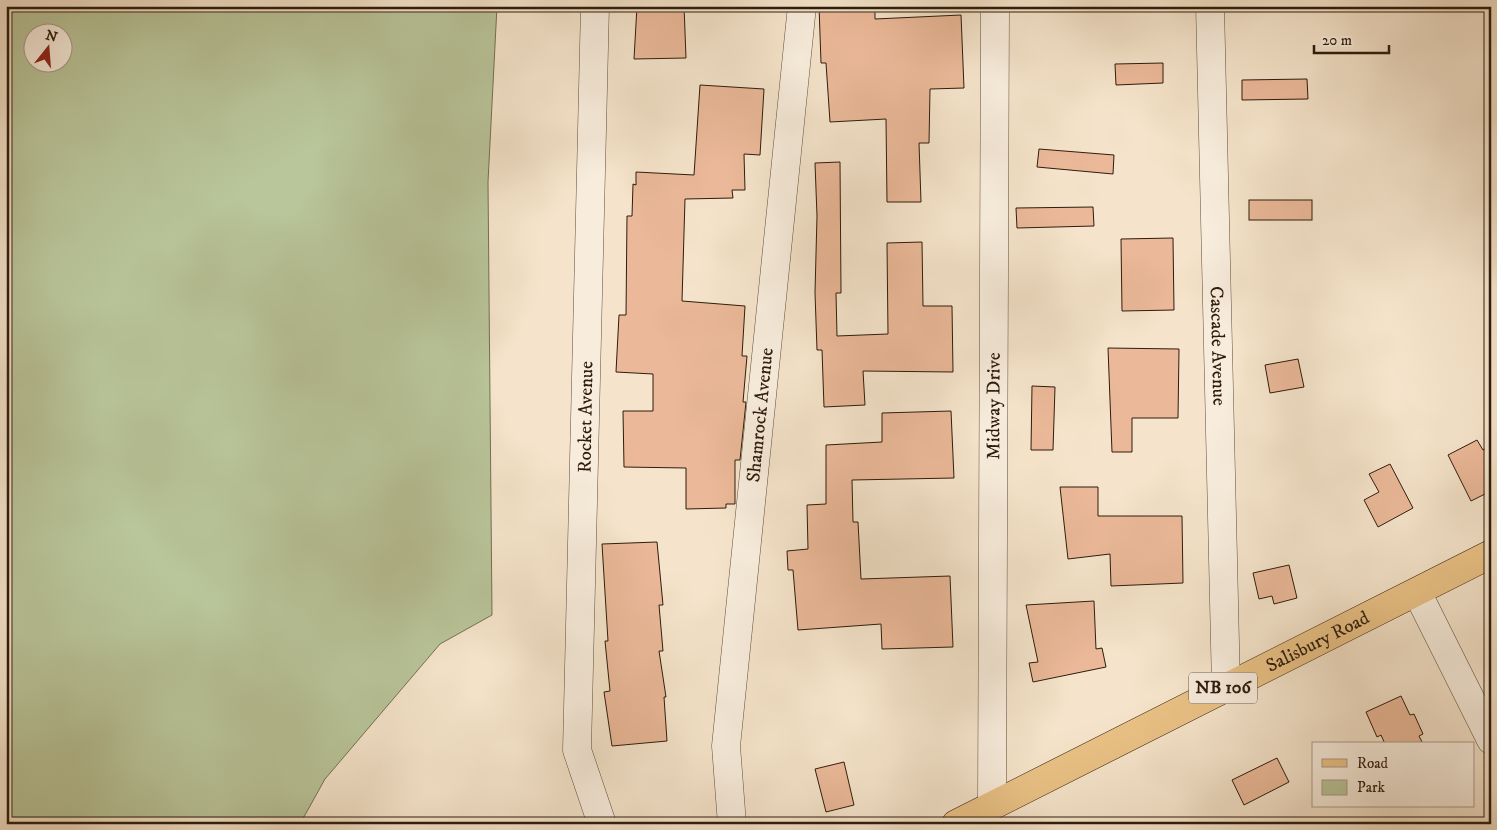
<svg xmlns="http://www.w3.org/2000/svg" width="1497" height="830" viewBox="0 0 1497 830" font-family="'IM FELL DW Pica',serif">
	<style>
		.green { fill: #b9c59a; stroke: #747053; fill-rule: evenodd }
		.building { fill: #ebb999; stroke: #2e1c0c }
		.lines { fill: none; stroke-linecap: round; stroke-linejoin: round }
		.street-casing { stroke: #604e3c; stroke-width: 29 }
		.primary-casing { stroke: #2e1c0c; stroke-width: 29 }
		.street { stroke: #f8eddd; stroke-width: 28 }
		.primary { stroke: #eac286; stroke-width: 28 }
		.labels { text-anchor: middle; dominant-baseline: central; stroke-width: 4; stroke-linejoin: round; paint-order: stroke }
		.shield { fill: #f8eddd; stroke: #6b5b4b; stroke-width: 1 }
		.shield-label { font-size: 18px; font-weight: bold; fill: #2e1c0c }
		.street-label { font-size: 19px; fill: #2e1c0c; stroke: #f8eddd }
	</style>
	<rect width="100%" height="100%" fill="#f5e4cb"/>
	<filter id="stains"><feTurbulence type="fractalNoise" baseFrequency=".004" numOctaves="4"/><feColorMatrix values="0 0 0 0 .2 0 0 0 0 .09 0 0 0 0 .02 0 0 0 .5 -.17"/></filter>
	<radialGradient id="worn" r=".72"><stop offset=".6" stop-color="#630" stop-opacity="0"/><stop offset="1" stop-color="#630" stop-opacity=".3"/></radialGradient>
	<path class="green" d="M6,6H497L488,182L492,615L440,644L325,779L300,824H6ZM32,32H62V62H32Z"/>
	<g class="building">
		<polygon points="637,6 684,6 686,58 634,59"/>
		<polygon points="819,6 875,6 875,19 961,15 964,88 930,89 929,143 919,143 921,202 887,202 886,119 830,122 826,63 821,63"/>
		<polygon points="1163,63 1163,83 1116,85 1115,64"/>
		<polygon points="1307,79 1308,99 1242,100 1242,80"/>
		<polygon points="700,85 764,89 760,155 744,154 745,190 732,190 733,198 685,199 682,301 745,306 742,356 747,356 743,402 746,402 740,460 735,460 735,504 726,504 726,508 686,509 686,468 624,467 623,411 653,411 653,374 616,372 619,315 626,315 627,216 632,216 633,184 636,185 636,172 694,175"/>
		<polygon points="1039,149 1114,155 1113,174 1037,167"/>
		<polygon points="840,162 841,293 836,293 837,336 888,334 887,243 922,242 923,306 952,306 953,372 863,371 865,405 824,407 822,350 817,350 815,293 817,216 815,163"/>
		<rect x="1249" y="200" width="63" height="20"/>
		<polygon points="1093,207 1094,226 1017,228 1016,208"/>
		<polygon points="1173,238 1174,310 1122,311 1121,239"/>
		<polygon points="1108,348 1179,349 1178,418 1132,418 1132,452 1112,452"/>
		<polygon points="1298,359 1304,387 1270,393 1265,365"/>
		<polygon points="1032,386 1055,387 1053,450 1031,450"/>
		<polygon points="951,411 954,478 852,480 853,522 858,522 861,579 950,576 953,647 882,649 881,624 798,630 793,570 788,570 787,551 808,549 807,505 826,504 826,445 882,442 882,413"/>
		<polygon points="1477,440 1483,450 1491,446 1491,491 1471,501 1448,455"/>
		<polygon points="1390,464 1413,508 1378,527 1364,500 1379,492 1369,474"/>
		<polygon points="1060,487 1098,487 1098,516 1182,516 1183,583 1111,586 1110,554 1068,559"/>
		<polygon points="657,542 663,605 659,605 663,651 659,651 666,697 664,697 667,741 612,746 604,692 610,691 605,641 608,641 602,544"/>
		<polygon points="1289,565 1297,598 1274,604 1272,596 1259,599 1253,573"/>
		<polygon points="1094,601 1096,649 1102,648 1106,667 1033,682 1029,663 1038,662 1026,605"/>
		<polygon points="1401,696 1410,715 1414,714 1423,734 1419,736 1423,744 1385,744 1381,735 1377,737 1366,712"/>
		<polygon points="1277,758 1289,782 1244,805 1232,780"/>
		<polygon points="844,762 854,805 826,812 815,769"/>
	</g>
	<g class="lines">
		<g class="street-casing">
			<g id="street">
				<polyline points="595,6 577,750 602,824"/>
				<path id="s1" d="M1210,6L1226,686"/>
				<polyline points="1417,592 1491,740"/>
				<path id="s2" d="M992,805L995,6"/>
				<path id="s3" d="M732,824L726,746L802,6"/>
			</g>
		</g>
		<g class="primary-casing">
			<g id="primary">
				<path id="s4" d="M956,824L1491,554"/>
			</g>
		</g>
		<use href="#street" class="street"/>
		<use href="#primary" class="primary"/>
	</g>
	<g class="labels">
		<rect class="shield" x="1189" y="672.5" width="68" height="31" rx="4"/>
		<g class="shield-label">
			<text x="1223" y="688">NB 106</text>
		</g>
		<g class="street-label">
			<text stroke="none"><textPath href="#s1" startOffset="340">Cascade Avenue</textPath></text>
			<text stroke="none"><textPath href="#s2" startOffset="399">Midway Drive</textPath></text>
			<text stroke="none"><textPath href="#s3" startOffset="411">Shamrock Avenue</textPath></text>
			<text transform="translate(586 417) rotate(-89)">Rocket Avenue</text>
			<text stroke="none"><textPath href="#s4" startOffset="405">Salisbury Road</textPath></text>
		</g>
	</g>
	<rect width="1497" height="830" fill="none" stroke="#f5e4cb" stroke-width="25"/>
	<rect x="8" y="8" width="1482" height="815" fill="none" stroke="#2e1c0c" stroke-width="2.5"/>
	<rect x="12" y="12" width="1472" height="805" fill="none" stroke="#2e1c0c"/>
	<rect x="1312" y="742" width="162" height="65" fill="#f8eddd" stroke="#a79989"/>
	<rect x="1322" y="759" width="25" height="8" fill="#eac286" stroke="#a79989"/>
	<text x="1357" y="768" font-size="15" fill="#2e1c0c">Road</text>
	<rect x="1322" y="780" width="25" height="15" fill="#b9c59a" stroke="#a79989"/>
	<text x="1357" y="792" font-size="15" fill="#2e1c0c">Park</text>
	<g transform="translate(48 48) rotate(17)"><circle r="24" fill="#f8eddd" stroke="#a79989"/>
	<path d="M0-4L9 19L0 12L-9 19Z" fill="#8f2418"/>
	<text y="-8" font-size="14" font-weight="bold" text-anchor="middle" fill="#2e1c0c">N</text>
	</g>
	<path d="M1314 45v8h75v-8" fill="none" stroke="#2e1c0c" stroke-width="2.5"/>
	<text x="1322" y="45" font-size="15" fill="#2e1c0c" stroke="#f8eddd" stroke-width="4" paint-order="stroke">20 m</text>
	<rect width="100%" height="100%" filter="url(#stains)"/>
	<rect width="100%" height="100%" fill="url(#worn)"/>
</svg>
